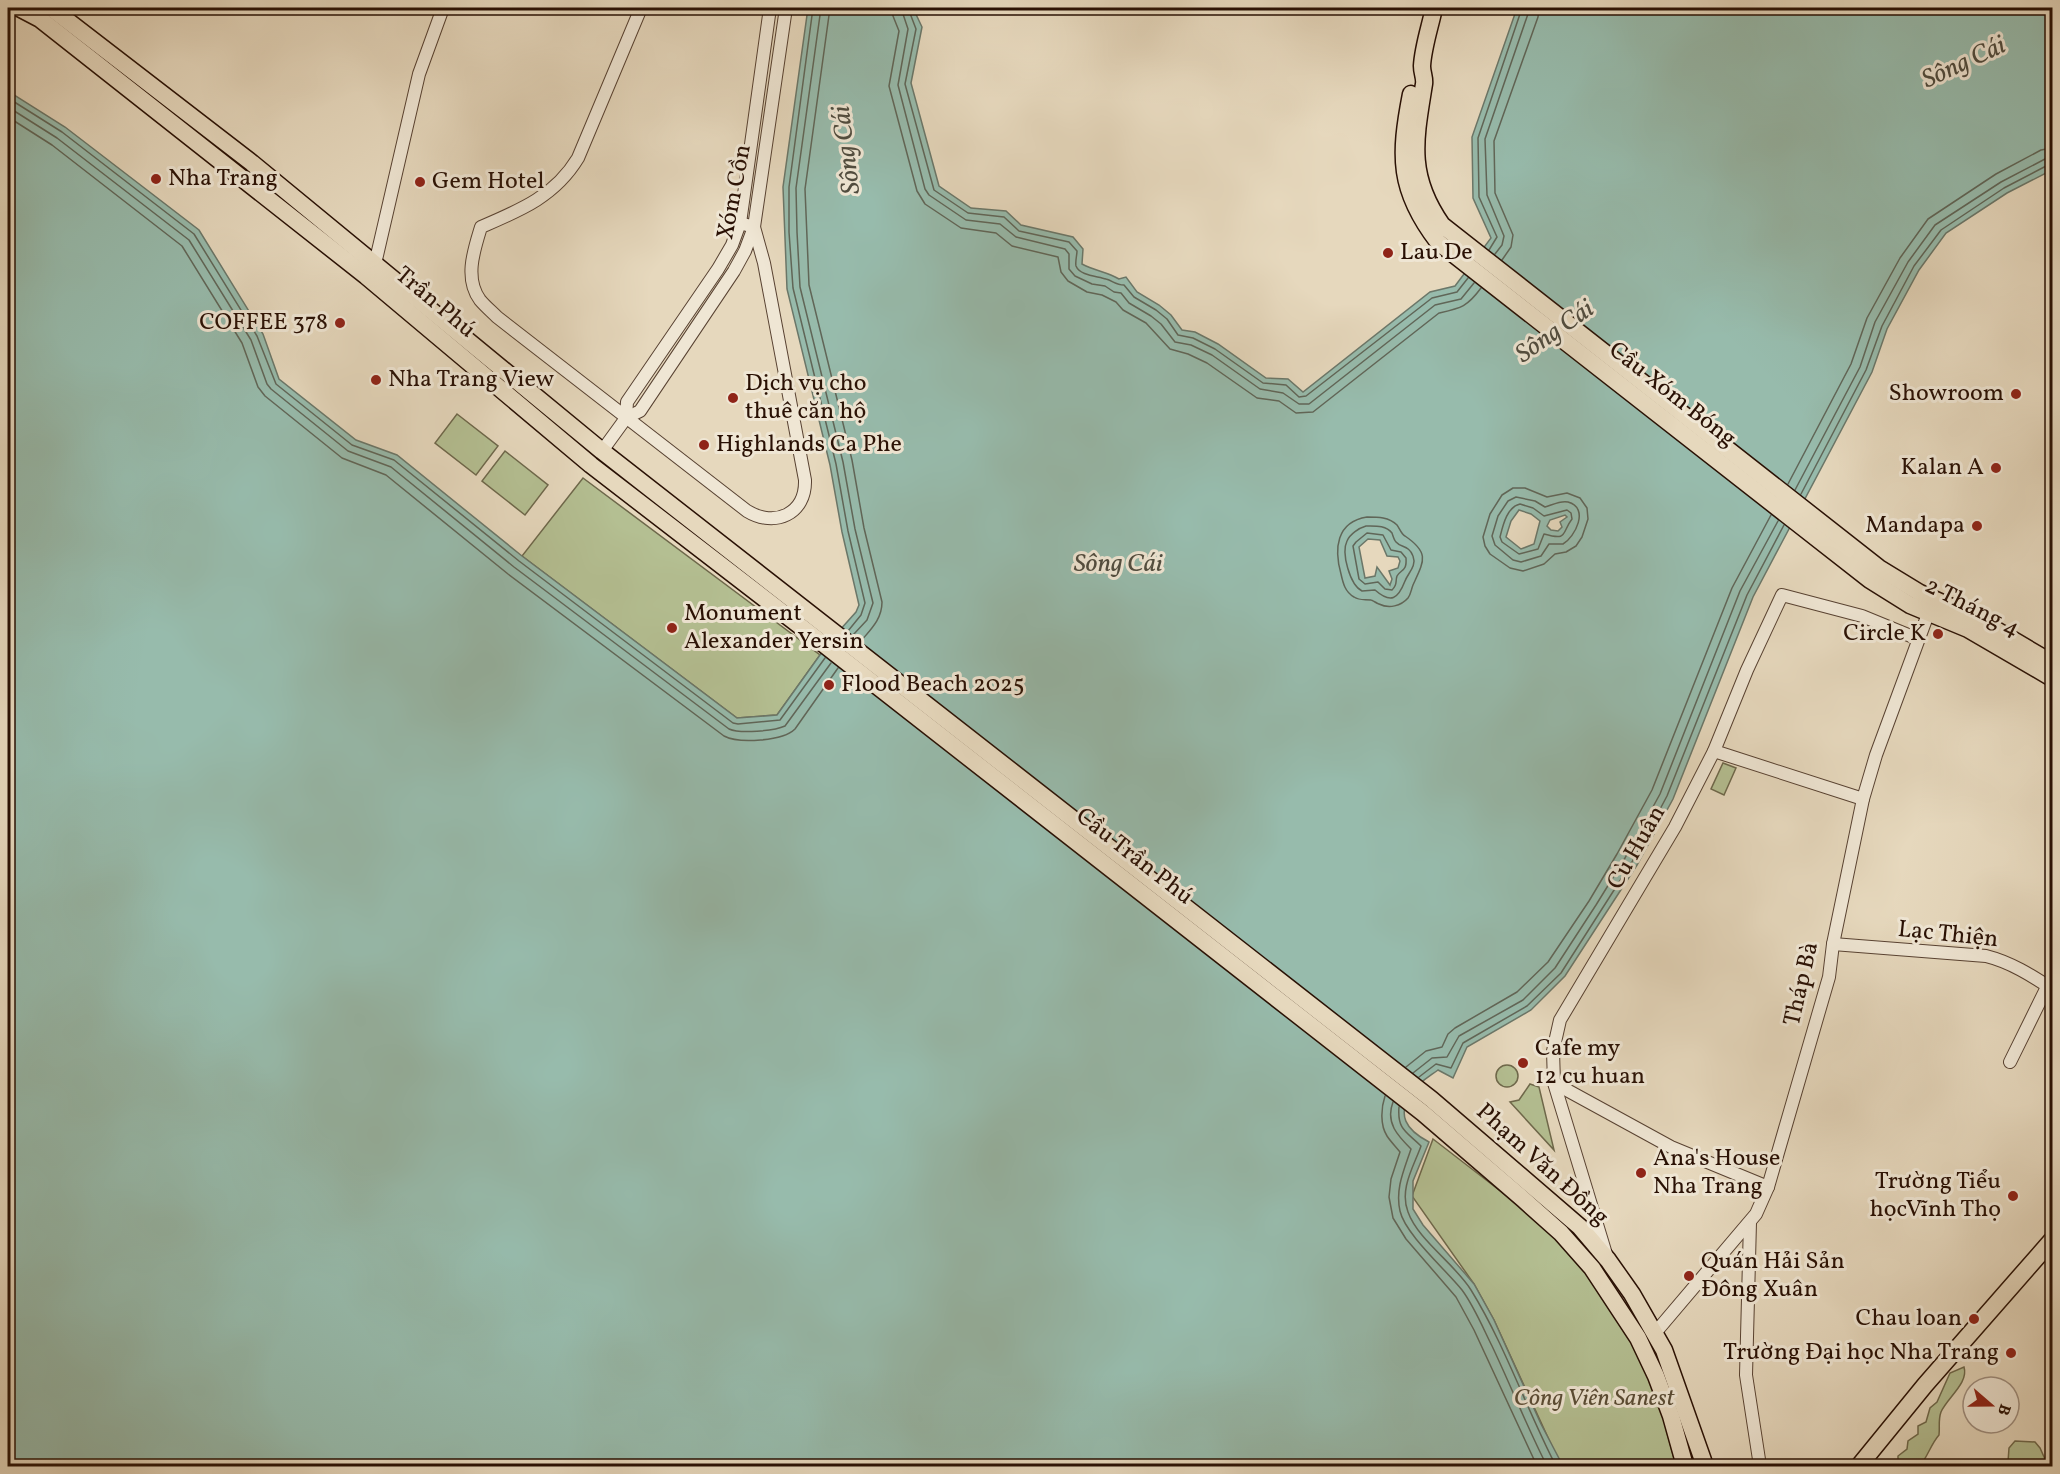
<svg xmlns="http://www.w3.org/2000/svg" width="2060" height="1474" viewBox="0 0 2060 1474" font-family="Vollkorn,serif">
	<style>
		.green { fill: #b4bf92; stroke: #6e684b; stroke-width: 1.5 }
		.water { fill: #97bbac; stroke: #6b7769; stroke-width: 1.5; fill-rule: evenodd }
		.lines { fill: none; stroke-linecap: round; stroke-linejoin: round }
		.shore { stroke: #606658; stroke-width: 1.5 }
		.minor-casing { stroke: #584232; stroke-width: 14 }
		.major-casing { stroke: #291004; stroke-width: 19 }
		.minor { stroke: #efe6d4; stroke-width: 12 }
		.major { stroke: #e6d8bd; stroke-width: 16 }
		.poi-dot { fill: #8f2418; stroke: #efe6d4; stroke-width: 2 }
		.labels { text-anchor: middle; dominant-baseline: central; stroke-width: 6; stroke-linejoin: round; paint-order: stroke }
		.poi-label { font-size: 24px; fill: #291004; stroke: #efe6d4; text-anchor: start }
		.street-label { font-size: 24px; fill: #291004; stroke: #efe6d4 }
		.park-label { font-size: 24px; font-style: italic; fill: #5a4d36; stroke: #efe6d4 }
		.water-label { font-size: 26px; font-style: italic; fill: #504c3f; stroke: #efe6d4 }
	</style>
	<rect width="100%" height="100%" fill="#e6d8bd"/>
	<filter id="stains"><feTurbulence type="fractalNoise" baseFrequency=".00333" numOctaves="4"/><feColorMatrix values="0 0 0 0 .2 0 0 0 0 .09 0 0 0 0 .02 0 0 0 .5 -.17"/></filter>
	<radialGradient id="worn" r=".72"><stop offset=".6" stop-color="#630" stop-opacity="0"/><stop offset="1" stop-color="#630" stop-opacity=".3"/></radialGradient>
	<g class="green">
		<polygon points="457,414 498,446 476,475 435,443"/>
		<polygon points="505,451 548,485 525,515 482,481"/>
		<polygon points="583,478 820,655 777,715 737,718 522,556"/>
		<polygon points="1723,763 1736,768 1724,795 1711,789"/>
		<circle cx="1507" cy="1076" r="11"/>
		<polygon points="1530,1084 1539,1087 1554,1150 1510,1102 1519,1100"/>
		<polygon points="1433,1139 1525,1210 1552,1235 1585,1272 1632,1339 1652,1385 1663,1417 1676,1466 1561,1466 1494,1320 1474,1284 1412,1196"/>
		<path d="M1964,1367C1969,1383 1947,1398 1941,1412C1938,1420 1940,1427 1939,1435C1931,1444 1928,1456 1920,1466L1913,1464L1909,1466H1902L1898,1460V1456L1907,1449L1908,1441L1918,1434V1426L1926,1422L1930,1408L1937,1402L1950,1373Z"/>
		<polygon points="2015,1441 2035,1442 2040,1448 2045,1459 2052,1459 2052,1466 2002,1466 2008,1462 2009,1448"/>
	</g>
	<path class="water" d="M808,8H913L922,27L911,83L939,186L971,208L1006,211L1021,225L1073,237L1083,249L1082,264C1095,271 1108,272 1119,279L1126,277L1137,292L1159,305L1171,315L1182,330L1195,332L1218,344L1266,378L1288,379L1303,392L1430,292L1455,286L1491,238L1473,198L1472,137L1517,8H2052V170L2007,193L1946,233L1919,270L1887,329L1872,372L1753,597L1673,799L1637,865L1565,976L1531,1010L1467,1047L1453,1078L1438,1070C1430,1076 1418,1083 1412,1092C1396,1115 1406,1130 1429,1142L1413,1181V1209L1423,1225L1474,1284L1494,1320L1541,1424L1563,1466H8V91L65,127L199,230L263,334L279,379L356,440L397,455L522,556L737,718L777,715L830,641L856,612L859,605L842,532L830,465L787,289L783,187ZM1519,510L1531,514L1540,521L1534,544L1521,549L1506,537L1511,521ZM1565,515L1567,517L1560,522L1562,527L1558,531L1551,530L1547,526L1550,520ZM1368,539L1380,540L1387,556L1398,557L1400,561L1398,568L1389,571L1392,579L1390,585L1377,567L1375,576L1365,578L1359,547Z"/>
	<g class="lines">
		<g class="shore">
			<polyline points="813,8 789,187 789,232 793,288 836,464 848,531 865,603 861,615 848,631"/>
			<polyline points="821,8 796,188 797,232 800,287 843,462 855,529 873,603 867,620 853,635"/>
			<path d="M830,8L805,189L809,285L852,460L864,528L882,602C882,619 871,629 861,641"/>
			<path d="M892,8L893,16L899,31L889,86L917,191L925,204L961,228L996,233L1012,246L1058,257L1061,272L1068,281L1087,292L1102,295L1116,302L1123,310L1146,323L1170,349L1188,354L1207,363L1257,398L1279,401L1296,413L1313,412L1439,313C1461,308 1467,307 1481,288"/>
			<polyline points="901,8 908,29 898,85 925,189 929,195 966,220 1000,224 1016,237 1065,249 1069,254 1069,269 1075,276 1092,284 1105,286 1114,292 1121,293 1129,303 1151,316 1161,324 1175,342 1191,345 1212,355 1260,389 1283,393 1299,404 1309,404 1435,305 1461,299 1474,283"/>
			<path d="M908,8L916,29L905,84L934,190L968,213L1004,217L1019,231L1069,242L1077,251C1077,255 1075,262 1076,266C1080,276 1098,276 1106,279C1113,281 1116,285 1124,285L1134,297L1156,310L1167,319L1178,335L1193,338L1215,349L1263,383L1286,385L1299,397L1306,396L1432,298L1457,292L1468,278"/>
			<polyline points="8,98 62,132 194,234 257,336 276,384 352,445 394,460 519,561 733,723 738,724 780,720 825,658"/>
			<path d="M8,107L57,138L189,240L251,340L267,384L271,389L348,451L391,467L514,567L729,729C740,734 774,731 785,726L831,663"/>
			<path d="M8,117L52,145L182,246L242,343L258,387L265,396L342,458L386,475L508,574L724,736C739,744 783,741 795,729L838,668"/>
			<polyline points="1489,250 1497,237 1479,197 1478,138 1522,8"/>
			<polyline points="1495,254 1502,245 1504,236 1487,195 1485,139 1530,8"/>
			<polyline points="1502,260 1511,247 1513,235 1495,193 1494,141 1538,17 1539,8"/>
			<polyline points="1788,484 1851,364 1867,318 1900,258 1928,219 1996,174 2041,150 2052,148"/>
			<polygon points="1513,488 1525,488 1547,497 1567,493 1580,498 1587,508 1588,519 1582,537 1576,546 1566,552 1555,554 1544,564 1523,571 1510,568 1490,554 1485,546 1483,537 1490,514 1502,495"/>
			<polyline points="1795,490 1860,367 1875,322 1908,262 1935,225 2001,182 2045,159 2052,157"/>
			<polyline points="1801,494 1866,370 1882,326 1914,266 1941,230 2004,188 2048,165 2052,165"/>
			<path d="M1516,497L1535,501L1545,507C1552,505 1561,500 1568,502C1590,508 1575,537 1563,544H1549L1541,556L1521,562L1513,560L1495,545L1492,536L1498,516L1508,501Z"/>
			<path d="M1520,504L1533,508L1544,516L1567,510L1571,513L1572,519C1561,533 1569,541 1544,534L1538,549L1519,554L1502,542L1500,537C1503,525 1507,507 1520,504Z"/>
			<path d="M1367,517C1378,517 1389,517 1397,525C1400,529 1401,534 1405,536C1430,553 1424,561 1413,585C1411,590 1411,594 1408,598C1401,606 1389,609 1379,604C1378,604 1372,600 1371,600C1365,599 1360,601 1354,597C1345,592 1343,583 1341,574C1334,549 1336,522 1367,517Z"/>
			<path d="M1366,526C1375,526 1386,525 1392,533C1393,536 1394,540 1396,542C1401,548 1409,545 1413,556C1417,566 1408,573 1405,581C1398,599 1391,604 1375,590L1362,591C1350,585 1341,553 1347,541C1350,534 1359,528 1366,526Z"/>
			<path d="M1367,533L1383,535L1391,550L1401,552L1406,558C1407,572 1401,569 1397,576C1395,582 1398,584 1392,590L1385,589L1378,582L1365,584L1359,579L1353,546L1356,542Z"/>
			<polyline points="1406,1067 1426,1051 1442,1047 1448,1034 1455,1028 1517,992 1548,962 1589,901 1617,854 1652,790 1732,588 1771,515"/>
			<polyline points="1413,1073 1432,1058 1447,1057 1459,1036 1523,1000 1555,968 1596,905 1625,858 1660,794 1740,591 1778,521"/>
			<polyline points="1419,1077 1436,1064 1451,1068 1463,1043 1527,1006 1561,973 1632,862 1667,796 1747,595 1784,525"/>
			<path d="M1385,1096C1381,1108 1380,1125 1387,1136C1391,1142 1396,1147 1400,1152L1391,1179L1389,1197L1393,1218L1406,1239L1456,1297L1474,1330L1537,1466"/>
			<path d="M1393,1102C1385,1123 1398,1136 1411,1149C1404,1170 1395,1189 1400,1211C1405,1234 1446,1270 1462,1290C1474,1306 1483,1328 1492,1346C1511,1386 1527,1427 1547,1466"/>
			<path d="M1399,1107C1397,1130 1407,1132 1421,1146C1414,1166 1399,1189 1408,1212C1418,1240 1455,1264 1471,1290C1505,1345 1526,1408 1556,1466"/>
		</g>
		<g class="minor-casing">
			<g id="minor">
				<path d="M641,8L578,158C555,196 521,210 481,227C474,250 464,278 480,300C485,306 491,311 497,317L747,511C775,528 806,514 805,480L764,263L754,227L740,223"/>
				<polyline points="375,264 419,74 443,8"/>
				<polyline points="626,418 627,402 718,269 732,245 740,223 770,8"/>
				<polyline points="602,451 626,418 640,411 734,271 745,251 754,227 786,8"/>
				<polyline points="1714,751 1863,799"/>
				<path d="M1833,944L1986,956C2010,962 2031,975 2052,989"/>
				<polyline points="2010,1062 2048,985"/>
				<polyline points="1554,1083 1671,1147 1768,1187"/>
				<polyline points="1750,1222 1746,1375 1760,1466"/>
				<polyline points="1606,1254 1554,1083 1553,1051 1560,1020 1675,827 1714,751 1747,670 1782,595 1862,616 1918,639"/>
				<polyline points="1655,1333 1756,1214 1768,1187 1829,977 1833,944 1863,799 1876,755 1928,614"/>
			</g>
		</g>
		<g class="major-casing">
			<g id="major">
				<polyline points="19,8 40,19 366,276 591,465 817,639 1423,1113 1523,1199 1561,1233 1592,1268 1638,1338 1656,1376 1671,1416 1685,1466"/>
				<polyline points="51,8 252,163 602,451 1431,1099 1580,1227 1608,1260 1632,1294 1664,1350 1705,1466"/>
				<path d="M1434,8C1430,27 1423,47 1422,66C1422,73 1425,78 1424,84C1415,140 1407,175 1442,225L1879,568L1920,593L1974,617L2052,663"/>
				<path d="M1411,94C1399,156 1398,190 1438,242L1870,580L1910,605L1968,629L2052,678"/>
				<polyline points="1859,1466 1925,1385 2052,1240"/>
			</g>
		</g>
		<use href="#minor" class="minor"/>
		<use href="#major" class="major"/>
	</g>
	<g class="poi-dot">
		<circle cx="156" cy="179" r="6"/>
		<circle cx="420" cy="182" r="6"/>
		<circle cx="1388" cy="253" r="6"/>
		<circle cx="340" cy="323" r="6"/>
		<circle cx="376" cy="380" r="6"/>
		<circle cx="2016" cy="394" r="6"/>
		<circle cx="733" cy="398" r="6"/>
		<circle cx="704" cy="445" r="6"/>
		<circle cx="1996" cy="468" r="6"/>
		<circle cx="1977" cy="526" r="6"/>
		<circle cx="672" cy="628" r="6"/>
		<circle cx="1938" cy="634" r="6"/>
		<circle cx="829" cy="685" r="6"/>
		<circle cx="1523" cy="1063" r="6"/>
		<circle cx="1641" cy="1173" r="6"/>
		<circle cx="2013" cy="1196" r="6"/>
		<circle cx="1689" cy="1276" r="6"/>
		<circle cx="1974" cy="1319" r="6"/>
		<circle cx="2011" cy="1353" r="6"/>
	</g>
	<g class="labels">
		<g class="poi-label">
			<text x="168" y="179">Nha Trang</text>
			<text x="432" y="182">Gem Hotel</text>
			<text x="1400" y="253">Lau De</text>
			<text x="328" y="323" text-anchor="end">COFFEE 378</text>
			<text x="388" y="380">Nha Trang View</text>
			<text x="745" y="384">Dịch vụ cho<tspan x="745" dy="28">thuê căn hộ</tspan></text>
			<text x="2004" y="394" text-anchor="end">Showroom</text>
			<text x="716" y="445">Highlands Ca Phe</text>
			<text x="1984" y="468" text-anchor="end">Kalan A</text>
			<text x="1965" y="526" text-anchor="end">Mandapa</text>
			<text x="684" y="614">Monument<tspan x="684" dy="28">Alexander Yersin</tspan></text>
			<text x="1926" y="634" text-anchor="end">Circle K</text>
			<text x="841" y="685">Flood Beach 2025</text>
			<text x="1535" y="1049">Cafe my<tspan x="1535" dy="28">12 cu huan</tspan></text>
			<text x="1653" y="1159">Ana's House<tspan x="1653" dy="28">Nha Trang</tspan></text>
			<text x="2001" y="1182" text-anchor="end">Trường Tiểu<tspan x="2001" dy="28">họcVĩnh Thọ</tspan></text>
			<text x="1701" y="1262">Quán Hải Sản<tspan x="1701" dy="28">Đông Xuân</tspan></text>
			<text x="1962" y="1319" text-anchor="end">Chau loan</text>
			<text x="1999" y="1353" text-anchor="end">Trường Đại học Nha Trang</text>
		</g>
		<g class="street-label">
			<text transform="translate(735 192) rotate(-79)">Xóm Cồn</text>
			<text transform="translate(435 303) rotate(40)">Trần Phú</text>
			<text transform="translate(1672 395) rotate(38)">Cầu Xóm Bóng</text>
			<text transform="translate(1972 608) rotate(27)">2 Tháng 4</text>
			<text transform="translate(1637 848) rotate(-60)">Cù Huân</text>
			<text transform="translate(1134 857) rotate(38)">Cầu Trần Phú</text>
			<text transform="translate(1948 935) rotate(6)">Lạc Thiện</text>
			<text transform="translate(1802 984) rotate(-77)">Tháp Bà</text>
			<text transform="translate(1542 1165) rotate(42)">Phạm Văn Đồng</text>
		</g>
		<g class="park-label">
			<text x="1594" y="1399">Công Viên Sanest</text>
		</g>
		<g class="water-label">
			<text transform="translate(1964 63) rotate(-25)">Sông Cái</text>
			<text transform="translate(847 150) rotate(-97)">Sông Cái</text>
			<text transform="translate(1555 332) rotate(-35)">Sông Cái</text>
			<text x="1118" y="564">Sông Cái</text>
		</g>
	</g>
	<rect width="2060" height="1474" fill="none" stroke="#e6d8bd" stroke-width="30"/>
	<rect x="9" y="9" width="2042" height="1456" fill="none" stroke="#291004" stroke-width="3"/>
	<rect x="15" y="15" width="2030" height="1444" fill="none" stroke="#291004" stroke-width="1.5"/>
	<g transform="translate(1991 1405) rotate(110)"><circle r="28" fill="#efe6d4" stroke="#a09081" stroke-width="1.5"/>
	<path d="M0-4.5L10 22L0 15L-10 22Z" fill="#8f2418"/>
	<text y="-9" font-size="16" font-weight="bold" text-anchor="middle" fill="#291004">B</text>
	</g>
	<rect width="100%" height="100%" filter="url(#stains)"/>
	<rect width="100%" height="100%" fill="url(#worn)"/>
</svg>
